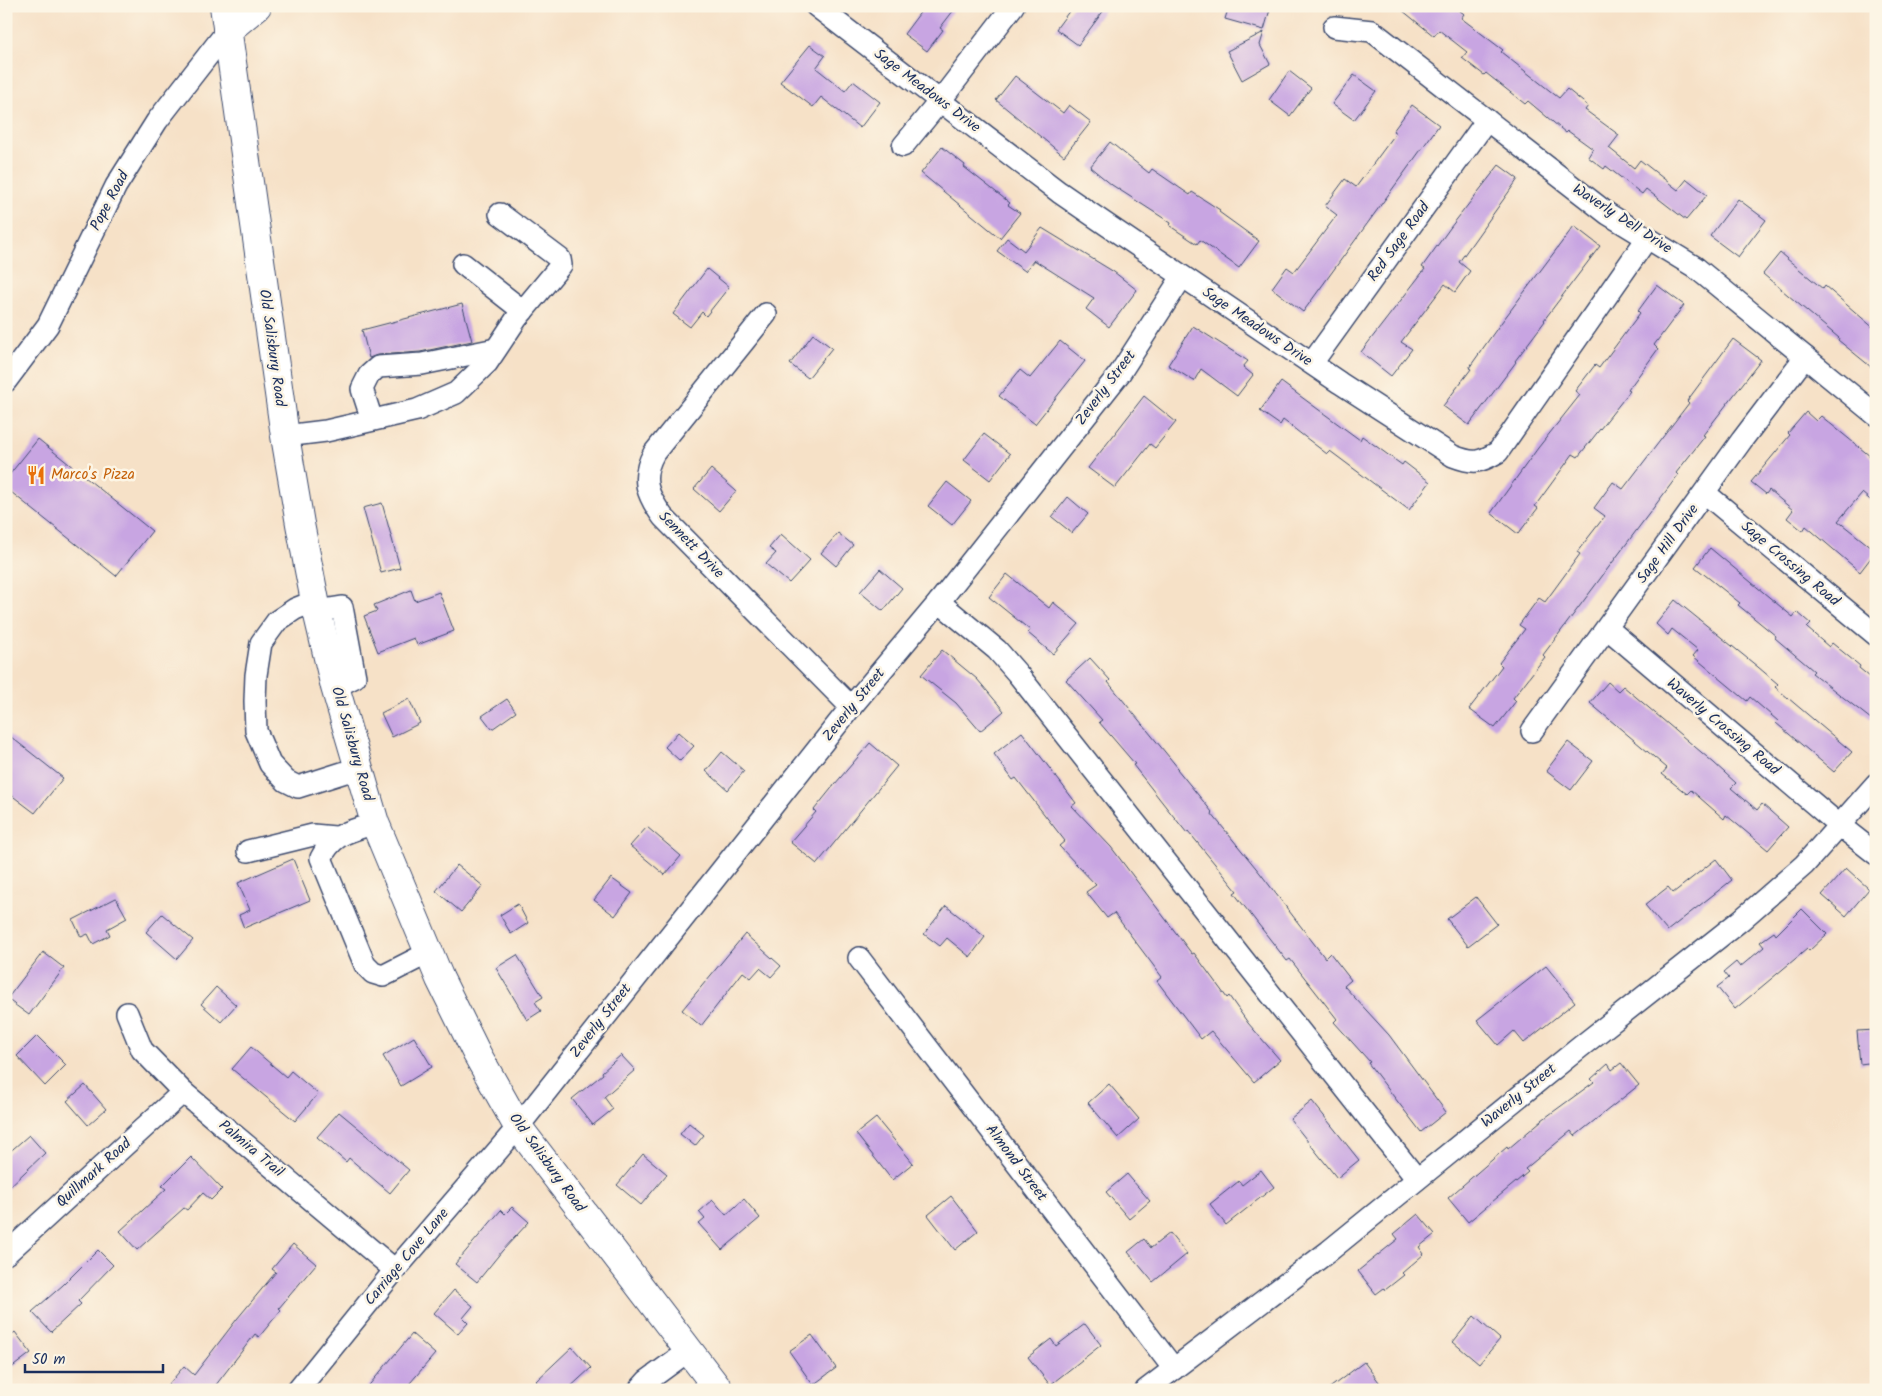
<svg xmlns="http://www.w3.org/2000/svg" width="1882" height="1396" viewBox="0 0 1882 1396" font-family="Kalam,sans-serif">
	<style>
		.building { fill: #c8a5e2 }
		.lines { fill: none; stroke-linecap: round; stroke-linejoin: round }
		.minor-casing { stroke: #3c4a6e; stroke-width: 24 }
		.major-casing { stroke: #3c4a6e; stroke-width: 30 }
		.minor { stroke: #fff; stroke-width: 21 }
		.major { stroke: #fff; stroke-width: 28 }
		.labels { text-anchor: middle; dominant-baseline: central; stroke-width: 5; stroke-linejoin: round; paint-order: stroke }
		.street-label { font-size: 15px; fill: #1b2f5e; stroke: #fcf5e5 }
		.food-label { font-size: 15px; fill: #c56008; stroke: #fcf5e5; text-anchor: start }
	</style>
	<rect width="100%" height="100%" fill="#fcf5e5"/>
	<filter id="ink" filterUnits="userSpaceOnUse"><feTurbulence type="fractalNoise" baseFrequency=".02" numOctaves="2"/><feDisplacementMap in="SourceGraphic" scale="10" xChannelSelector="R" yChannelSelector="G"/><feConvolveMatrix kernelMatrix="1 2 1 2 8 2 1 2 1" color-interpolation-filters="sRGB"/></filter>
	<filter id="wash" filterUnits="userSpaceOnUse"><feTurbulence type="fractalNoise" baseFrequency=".0096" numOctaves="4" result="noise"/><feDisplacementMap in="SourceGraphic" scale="20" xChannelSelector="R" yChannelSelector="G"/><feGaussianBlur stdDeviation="1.12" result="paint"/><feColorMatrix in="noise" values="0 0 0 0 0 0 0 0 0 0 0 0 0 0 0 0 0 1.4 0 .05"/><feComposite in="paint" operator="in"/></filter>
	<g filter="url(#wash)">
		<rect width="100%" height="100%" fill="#f6e1c7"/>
		<g id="blocks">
			<g class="building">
				<polygon points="925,6 957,6 940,28 943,30 927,51 904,34"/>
				<polygon points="1073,6 1107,6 1078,45 1056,29"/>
				<polygon points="1229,6 1271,6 1264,30 1225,19"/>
				<polygon points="1397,6 1454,6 1464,14 1461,18 1503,50 1501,52 1559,98 1567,89 1588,106 1585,110 1619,135 1609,148 1634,168 1640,160 1678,190 1687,179 1707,195 1686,220 1646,189 1642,194 1606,166 1604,169 1588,157 1593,149 1568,131 1566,133 1528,101 1525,104 1486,73 1484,75 1462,58 1467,52 1439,30 1434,36"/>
				<polygon points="1264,32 1260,45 1270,64 1242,80 1227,51"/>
				<polygon points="810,45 825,56 816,68 845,91 853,81 880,102 860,128 821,97 813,107 780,82"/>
				<polygon points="1289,71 1311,88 1290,116 1269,100"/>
				<polygon points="1354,75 1376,91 1354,120 1332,104"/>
				<polygon points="1015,76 1063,113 1069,105 1091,122 1064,156 996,100"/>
				<polygon points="1412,105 1439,125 1303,312 1272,288 1287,267 1294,272 1337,215 1325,206 1345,179 1356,187 1396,133 1393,131"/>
				<polygon points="1110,142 1149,173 1152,169 1190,195 1192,192 1220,210 1219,212 1259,241 1239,268 1200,240 1197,244 1170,226 1171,223 1112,185 1090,167"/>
				<polygon points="942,147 965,165 964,167 1010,203 1008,205 1020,213 1000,238 921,173"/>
				<polygon points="1499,165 1518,179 1459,262 1470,271 1455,292 1445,284 1401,342 1412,349 1391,376 1361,352 1425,269 1422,267 1450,228"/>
				<polygon points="1738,199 1766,220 1738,257 1710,236"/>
				<polygon points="1574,226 1600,246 1544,320 1545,321 1515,361 1516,362 1469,425 1443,406 1471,369 1469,368 1498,327"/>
				<polygon points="1042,228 1114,272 1137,290 1109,327 1086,309 1094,298 1034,260 1025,271 997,251 1007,238 1024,251"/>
				<polygon points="1780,253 1823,289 1825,286 1876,330 1876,371 1838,340 1839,338 1763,274"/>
				<polygon points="707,269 729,287 706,316 702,312 690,327 673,314"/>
				<polygon points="1657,285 1684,305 1654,345 1658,349 1628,390 1630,391 1578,457 1573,454 1535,506 1538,508 1518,534 1491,513 1538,448 1580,395 1575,391 1595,365 1599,368 1640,313 1638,311"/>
				<polygon points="462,304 472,341 420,352 377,355 369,358 362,330"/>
				<polygon points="1193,326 1248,361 1243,367 1253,375 1237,396 1201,369 1194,381 1168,365"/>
				<polygon points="813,334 832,348 808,378 790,364"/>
				<polygon points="1733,339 1761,360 1703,435 1705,436 1676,473 1678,475 1543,655 1545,657 1513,698 1516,701 1495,728 1469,709 1502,666 1499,663 1525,629 1519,625 1539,598 1545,602 1580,554 1577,552 1605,516 1594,508 1613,482 1623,489 1689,403 1687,401"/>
				<polygon points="1060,341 1085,361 1035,424 999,396 1020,370 1030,378"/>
				<polygon points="1281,382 1360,440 1362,436 1402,465 1404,462 1430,482 1409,510 1330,451 1327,454 1283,420 1280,425 1260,411"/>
				<polygon points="1144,396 1176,422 1155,448 1150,444 1115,488 1088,468"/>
				<polygon points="1806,412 1816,421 1821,416 1876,461 1876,505 1862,493 1838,521 1876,551 1860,572 1806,526 1803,531 1787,518 1793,510 1769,490 1766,494 1751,482 1790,435 1788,433"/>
				<polygon points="984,434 1010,454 990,480 964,460"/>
				<polygon points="38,439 152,531 116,576 6,488 6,479"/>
				<polygon points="711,469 736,491 719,511 694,489"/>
				<polygon points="947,482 971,501 952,525 928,506"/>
				<polygon points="1068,497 1088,514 1072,533 1052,517"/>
				<polygon points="382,503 400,568 381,573 363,508"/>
				<polygon points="838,533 853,545 836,566 821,553"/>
				<polygon points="781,534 810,560 789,583 766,564 776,553 769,548"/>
				<polygon points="1710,548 1793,617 1797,612 1811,624 1807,628 1829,647 1832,643 1860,666 1859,668 1876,682 1876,723 1812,673 1814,671 1775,638 1776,636 1738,605 1740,603 1695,567"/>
				<polygon points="880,569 902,588 883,611 860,592"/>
				<polygon points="1007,574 1049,608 1053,602 1079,624 1053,654 1028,633 1030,630 989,597"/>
				<polygon points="411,590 415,601 439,592 454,631 417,645 414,638 378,652 364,616 377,611 374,605"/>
				<polygon points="1675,600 1758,667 1778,684 1775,687 1852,752 1834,772 1776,723 1778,721 1750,697 1747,701 1693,656 1698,650 1672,629 1668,635 1656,624"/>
				<polygon points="942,650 977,679 1004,711 980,731 956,703 921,675"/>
				<polygon points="1090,658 1110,680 1108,682 1178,768 1177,769 1212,812 1211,813 1260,873 1325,958 1330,953 1351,980 1344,986 1389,1035 1446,1112 1421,1132 1368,1063 1370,1062 1334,1022 1337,1019 1290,959 1287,961 1255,920 1234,893 1237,891 1188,831 1187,833 1166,807 1133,765 1135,764 1099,722 1102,720 1066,680"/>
				<polygon points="1608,682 1618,691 1623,686 1714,763 1736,783 1731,788 1757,810 1762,804 1788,827 1768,850 1726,815 1724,819 1691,790 1687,794 1662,774 1667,768 1590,703"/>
				<polygon points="409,699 420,723 392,737 381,713"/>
				<polygon points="507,699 516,712 492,729 482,716"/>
				<polygon points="678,732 694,746 680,761 665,747"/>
				<polygon points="1022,732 1076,803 1072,806 1111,847 1192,954 1194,953 1227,998 1229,996 1248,1023 1280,1060 1254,1082 1211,1031 1201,1039 1157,981 1162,977 1114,913 1107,918 1086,892 1096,885 1059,846 1065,841 1016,778 1013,780 994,754"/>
				<polygon points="6,733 63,778 35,813 6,791"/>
				<polygon points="1568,742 1593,761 1571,790 1546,771"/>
				<polygon points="870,743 897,766 817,864 790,842 816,812 814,810 835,784"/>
				<polygon points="722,752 744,771 728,790 706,771"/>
				<polygon points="647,827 681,856 665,875 630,846"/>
				<polygon points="293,859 310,900 244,928 239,915 250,910 238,883"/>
				<polygon points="1716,859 1732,880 1667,931 1645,905 1668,887 1673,893"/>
				<polygon points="457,865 483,886 461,912 436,891"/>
				<polygon points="1846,868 1869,889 1846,916 1822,895"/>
				<polygon points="611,878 632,893 615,916 594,900"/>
				<polygon points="1476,897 1497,924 1468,946 1447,919"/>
				<polygon points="116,898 127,918 107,929 110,935 93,944 88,934 81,937 73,920"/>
				<polygon points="518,904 528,923 511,934 500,915"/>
				<polygon points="946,906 985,937 970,957 947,938 940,946 924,934"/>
				<polygon points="1802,909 1827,934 1809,951 1807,949 1735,1009 1717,987 1729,978 1724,972 1736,962 1740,967 1764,947 1760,942 1774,932 1776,935"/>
				<polygon points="162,914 193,940 177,959 146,932"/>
				<polygon points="745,934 781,966 771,977 760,968 751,978 743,972 701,1026 682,1010"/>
				<polygon points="43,952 64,968 29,1015 7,999"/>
				<polygon points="517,955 543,997 535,1002 541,1011 527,1020 496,968"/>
				<polygon points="1546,966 1575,1002 1524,1043 1514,1031 1498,1045 1477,1020"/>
				<polygon points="216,987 236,1005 221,1022 201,1004"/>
				<polygon points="1876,1030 1876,1062 1860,1064 1857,1031"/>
				<polygon points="37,1036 66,1065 45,1086 17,1056"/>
				<polygon points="414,1037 432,1067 401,1086 383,1056"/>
				<polygon points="251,1047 286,1077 291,1071 318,1094 295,1121 232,1069"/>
				<polygon points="621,1055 635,1070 604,1097 613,1109 593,1125 572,1099 603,1074 602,1072"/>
				<polygon points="1621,1063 1639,1085 1575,1136 1571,1131 1525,1169 1528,1172 1468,1222 1448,1198 1507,1147 1508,1149 1542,1120 1594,1082 1591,1079 1608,1064 1612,1070"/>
				<polygon points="1109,1084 1139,1119 1118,1138 1088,1103"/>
				<polygon points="85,1085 106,1109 88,1125 67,1101"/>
				<polygon points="1312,1101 1359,1160 1337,1178 1290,1119"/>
				<polygon points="339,1112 409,1170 390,1193 349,1158 346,1162 317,1137"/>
				<polygon points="876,1118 913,1163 892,1180 856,1134"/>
				<polygon points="689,1123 704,1135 695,1146 680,1134"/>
				<polygon points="29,1135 45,1153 6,1190 6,1155"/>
				<polygon points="643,1154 667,1174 641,1205 617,1185"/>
				<polygon points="191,1157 222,1189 211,1200 203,1193 187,1210 184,1208 137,1250 120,1231 166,1189 162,1186"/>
				<polygon points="1261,1170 1274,1187 1226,1225 1210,1204 1239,1181 1242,1185"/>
				<polygon points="1127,1174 1150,1201 1129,1219 1106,1192"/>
				<polygon points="951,1196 978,1231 955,1250 928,1215"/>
				<polygon points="744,1199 760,1218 722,1250 699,1224 705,1219 699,1212 713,1200 726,1215"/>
				<polygon points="512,1207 529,1222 502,1251 477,1282 455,1264 501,1210 505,1214"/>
				<polygon points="1418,1214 1435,1234 1419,1247 1424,1254 1402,1273 1404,1275 1385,1290 1384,1288 1376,1294 1358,1271 1398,1239 1394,1234"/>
				<polygon points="1170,1233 1187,1254 1153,1282 1128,1252 1144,1239 1151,1248"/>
				<polygon points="293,1244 316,1264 279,1308 281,1310 259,1337 255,1334 212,1390 164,1390 184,1366 194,1375 237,1319 276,1272 272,1269"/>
				<polygon points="98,1250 113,1265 78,1301 81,1304 51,1332 32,1312 63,1285"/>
				<polygon points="454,1290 473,1306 463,1318 468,1323 458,1334 434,1313"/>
				<polygon points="1474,1316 1500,1339 1479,1364 1453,1342"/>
				<polygon points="1085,1324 1101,1345 1050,1385 1028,1357 1051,1339 1056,1346"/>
				<polygon points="15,1332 31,1353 6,1372 6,1339"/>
				<polygon points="412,1334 435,1354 404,1390 365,1390"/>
				<polygon points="812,1335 836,1368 813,1385 789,1351"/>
				<polygon points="572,1347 591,1368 567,1390 544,1390 536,1381"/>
				<polygon points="1364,1362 1385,1390 1327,1390"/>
			</g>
		</g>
	</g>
	<g filter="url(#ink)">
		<use href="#blocks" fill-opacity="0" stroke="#3c4a6e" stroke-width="1"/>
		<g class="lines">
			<g class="minor-casing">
				<g id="minor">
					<path d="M816,6L1059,192L1107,225L1340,383L1453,456C1474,464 1479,463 1498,452L1648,237"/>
					<polyline points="1334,27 1372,31 1608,214 1695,267 1876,415"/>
					<polyline points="903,146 940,101 1013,6"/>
					<polyline points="463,264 523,311"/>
					<path d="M766,314L654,453C640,478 647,495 663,517L851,707"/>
					<polyline points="1312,363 1487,120"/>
					<polyline points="6,381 48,325 116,186 157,121 227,31"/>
					<polyline points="372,420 362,389 369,375 378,367 422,364 496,349"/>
					<polyline points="285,436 326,431 417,410 456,393 487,363 517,318 561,265 560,259 500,214"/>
					<polyline points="1705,493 1876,635"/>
					<polyline points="315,601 295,609 277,621 261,643 256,675 255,701 256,731 270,764 286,781 298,787 358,768"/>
					<polyline points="939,602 997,650 1017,673 1416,1178"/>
					<polyline points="317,611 342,607 355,677 335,687"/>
					<polyline points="1607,628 1839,825 1876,854"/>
					<polyline points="1532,731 1742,440 1805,357"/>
					<path d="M375,823C350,832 334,832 321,858L365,965L373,973L383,976L428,953"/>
					<polyline points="248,851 313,835 335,837"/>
					<polyline points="859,958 1174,1369"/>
					<polyline points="127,1013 142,1050 183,1092 395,1270"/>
					<polyline points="6,1254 183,1092"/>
					<polyline points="298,1390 395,1270 518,1127 851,707 939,602 1120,373 1182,277"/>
					<polyline points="639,1390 647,1381 688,1351"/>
					<polyline points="1146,1390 1329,1251 1579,1048 1741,920 1804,865 1876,784"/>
				</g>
			</g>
			<g class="major-casing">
				<g id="major">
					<polyline points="224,6 285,436 300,524 317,611 335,687 375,823 440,979 477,1054 518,1127 719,1390"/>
					<polyline points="227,31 257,6"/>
				</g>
			</g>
			<use href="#minor" class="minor"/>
			<use href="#major" class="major"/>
		</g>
	</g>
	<defs>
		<g id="restaurant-bare" transform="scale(1.5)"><path d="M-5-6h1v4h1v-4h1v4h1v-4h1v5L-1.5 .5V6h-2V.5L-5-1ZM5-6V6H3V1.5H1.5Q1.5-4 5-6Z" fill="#e8710a" stroke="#fcf5e5" stroke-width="2.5" paint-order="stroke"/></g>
	</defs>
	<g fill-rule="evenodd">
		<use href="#restaurant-bare" x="36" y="475"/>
	</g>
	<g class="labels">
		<g class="street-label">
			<text transform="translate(927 91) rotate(37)">Sage Meadows Drive</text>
			<text transform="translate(110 201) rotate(-62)">Pope Road</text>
			<text transform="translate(1622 219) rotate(33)">Waverly Dell Drive</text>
			<text transform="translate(1399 242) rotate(-54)">Red Sage Road</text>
			<text transform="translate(1257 327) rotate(34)">Sage Meadows Drive</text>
			<text transform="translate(272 348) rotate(82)">Old Salisbury Road</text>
			<text transform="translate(1106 388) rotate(-53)">Zeverly Street</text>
			<text transform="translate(1668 544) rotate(-54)">Sage Hill Drive</text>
			<text transform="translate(691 545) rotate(46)">Sennett Drive</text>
			<text transform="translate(1790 564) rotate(40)">Sage Crossing Road</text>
			<text transform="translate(854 705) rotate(-51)">Zeverly Street</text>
			<text transform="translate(1723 727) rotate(40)">Waverly Crossing Road</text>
			<text transform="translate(352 744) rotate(74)">Old Salisbury Road</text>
			<text transform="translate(601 1021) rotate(-52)">Zeverly Street</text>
			<text transform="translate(1519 1096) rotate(-39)">Waverly Street</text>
			<text transform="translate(251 1149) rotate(40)">Palmira Trail</text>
			<text transform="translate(547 1163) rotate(54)">Old Salisbury Road</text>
			<text transform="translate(1016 1163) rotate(53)">Almond Street</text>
			<text transform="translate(94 1173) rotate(-42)">Quillmark Road</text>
			<text transform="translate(407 1257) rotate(-50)">Carriage Cove Lane</text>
		</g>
		<g class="food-label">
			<text x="51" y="475">Marco's Pizza</text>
		</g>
	</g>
	<rect width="1882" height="1396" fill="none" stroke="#fcf5e5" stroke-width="25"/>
	<path d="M25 1364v8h138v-8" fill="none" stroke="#1b2f5e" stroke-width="2.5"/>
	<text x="32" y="1364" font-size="15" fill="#1b2f5e" stroke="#fcf5e5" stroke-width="4" paint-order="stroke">50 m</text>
</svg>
